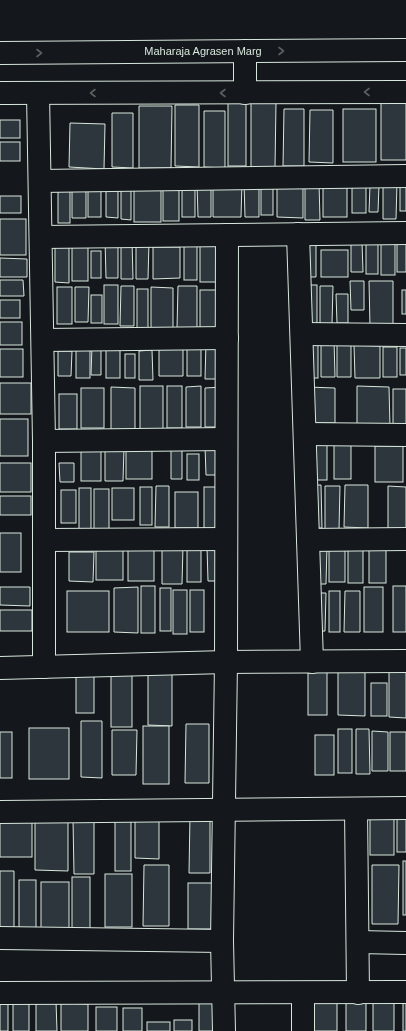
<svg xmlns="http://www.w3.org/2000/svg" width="406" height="1031" viewBox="0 0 406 1031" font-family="Arial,sans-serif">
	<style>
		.building { fill: #2c363c; stroke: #d8e6dc }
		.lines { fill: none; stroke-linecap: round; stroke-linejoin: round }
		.minor-casing { stroke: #d8e6dc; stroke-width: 24 }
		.minor { stroke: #14181c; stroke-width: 22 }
		.oneway { stroke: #59605f }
		.labels { text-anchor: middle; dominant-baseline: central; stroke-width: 3; stroke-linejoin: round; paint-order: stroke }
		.street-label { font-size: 11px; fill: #d8e6dc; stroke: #14181c }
	</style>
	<rect width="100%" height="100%" fill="#14181c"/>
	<g class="building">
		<rect x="381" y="101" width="25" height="59"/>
		<rect x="228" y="102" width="18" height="64"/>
		<polygon points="251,102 276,103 275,167 251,167"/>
		<polygon points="175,105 199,105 199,167 175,166"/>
		<polygon points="139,106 172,106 171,168 139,168"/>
		<polygon points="284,109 304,109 304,166 283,166"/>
		<rect x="343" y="109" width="33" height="53"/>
		<polygon points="310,110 333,110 333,163 309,162"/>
		<polygon points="204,111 225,111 225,168 204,167"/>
		<polygon points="112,113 133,113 133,168 112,167"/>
		<rect x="0" y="120" width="20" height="18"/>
		<polygon points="70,123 105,124 104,169 69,167"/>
		<rect x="0" y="142" width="20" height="19"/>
		<rect x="400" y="180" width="6" height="31"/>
		<rect x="323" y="181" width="24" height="36"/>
		<rect x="134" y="182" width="27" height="40"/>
		<polygon points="213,182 242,182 241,217 213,217"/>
		<polygon points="244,182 259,182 259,217 245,217"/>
		<polygon points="305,182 319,183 320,220 305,220"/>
		<rect x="163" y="183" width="16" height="38"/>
		<polygon points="197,183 211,183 211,217 198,217"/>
		<polygon points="383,183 397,183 396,219 383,219"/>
		<rect x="88" y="184" width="13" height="33"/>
		<polygon points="121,184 131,184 131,220 121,219"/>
		<rect x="182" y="184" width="13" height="33"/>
		<rect x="352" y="185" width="14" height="28"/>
		<polygon points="370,185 379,185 378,212 369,212"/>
		<rect x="261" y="186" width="12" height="29"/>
		<polygon points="277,186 303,186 303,218 277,217"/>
		<polygon points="72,187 86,188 86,218 72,218"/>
		<polygon points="106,190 118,190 118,218 106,217"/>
		<rect x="58" y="191" width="12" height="32"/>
		<rect x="0" y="196" width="21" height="17"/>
		<rect x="0" y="219" width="26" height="36"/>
		<rect x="381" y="236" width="14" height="39"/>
		<polygon points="105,239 118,240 118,278 106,278"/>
		<polygon points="121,240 132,240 133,279 121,279"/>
		<polygon points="136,241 149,242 148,279 136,279"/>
		<rect x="200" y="241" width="19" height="41"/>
		<rect x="397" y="241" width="9" height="31"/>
		<polygon points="351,242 362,242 363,272 351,272"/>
		<rect x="366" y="244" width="12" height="30"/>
		<polygon points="316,245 316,277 304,277 304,246"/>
		<rect x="184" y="246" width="13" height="34"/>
		<polygon points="55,247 69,247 69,283 55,282"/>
		<rect x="72" y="247" width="16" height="34"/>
		<polygon points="153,247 180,247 180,278 153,279"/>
		<rect x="321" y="250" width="27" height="27"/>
		<rect x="91" y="251" width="10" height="27"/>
		<polygon points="0,258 27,259 27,277 0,277"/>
		<polygon points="0,280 23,280 24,296 0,296"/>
		<polygon points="350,281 364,281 364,310 351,310"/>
		<polygon points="369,281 393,281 393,327 370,327"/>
		<rect x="104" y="285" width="14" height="39"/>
		<rect x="302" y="285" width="15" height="39"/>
		<polygon points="121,286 134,286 134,326 120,326"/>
		<polygon points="178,286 197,286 197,328 177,328"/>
		<polygon points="320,286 333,286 332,324 320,324"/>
		<rect x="57" y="287" width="15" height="37"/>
		<polygon points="75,287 89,287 88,322 75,322"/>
		<polygon points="151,287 173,288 173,328 151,328"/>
		<rect x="137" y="289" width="11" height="39"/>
		<rect x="200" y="290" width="20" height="39"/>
		<rect x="402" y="290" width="4" height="24"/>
		<polygon points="336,294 348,294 348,323 337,323"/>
		<rect x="91" y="295" width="11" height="28"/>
		<rect x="0" y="300" width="20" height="18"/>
		<rect x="0" y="322" width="22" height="23"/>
		<polygon points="321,339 334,339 335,377 321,377"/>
		<polygon points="159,341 183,342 183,376 159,376"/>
		<polygon points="206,342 219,342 219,379 205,379"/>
		<rect x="305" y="342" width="13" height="36"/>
		<rect x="76" y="343" width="14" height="35"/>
		<rect x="106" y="344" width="14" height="34"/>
		<rect x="187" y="344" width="14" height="32"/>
		<polygon points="337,344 351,345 351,377 337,377"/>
		<polygon points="92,345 101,345 101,375 91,375"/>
		<polygon points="354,345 380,346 380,378 355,378"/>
		<rect x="383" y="347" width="14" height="30"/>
		<rect x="400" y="348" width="6" height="27"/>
		<rect x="0" y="349" width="23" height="28"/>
		<polygon points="152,350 153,380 139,380 139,351"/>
		<polygon points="58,351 72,351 71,376 58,376"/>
		<rect x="125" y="354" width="10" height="24"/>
		<rect x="0" y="383" width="31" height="31"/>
		<rect x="140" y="386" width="23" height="43"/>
		<rect x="167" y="386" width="15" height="42"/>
		<polygon points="201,386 201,427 186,427 186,387"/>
		<polygon points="357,386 389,387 390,427 357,427"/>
		<polygon points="111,387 135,388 135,430 111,430"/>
		<polygon points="223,387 223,427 205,427 205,388"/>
		<polygon points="307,387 335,388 335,423 307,423"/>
		<rect x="81" y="388" width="23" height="40"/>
		<rect x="393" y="389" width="13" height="36"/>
		<rect x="59" y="394" width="18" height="35"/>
		<rect x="0" y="419" width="28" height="37"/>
		<rect x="334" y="437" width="17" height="42"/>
		<rect x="309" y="439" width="18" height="41"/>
		<polygon points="171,443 182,444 182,479 171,479"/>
		<rect x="81" y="444" width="20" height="37"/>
		<rect x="126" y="445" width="26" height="34"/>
		<polygon points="205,446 216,447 216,475 206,475"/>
		<rect x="375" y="446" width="28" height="36"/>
		<polygon points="105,448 124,448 123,481 105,481"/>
		<rect x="187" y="454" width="12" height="26"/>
		<rect x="0" y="463" width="31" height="29"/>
		<polygon points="59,463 74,463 74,482 60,482"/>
		<polygon points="309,485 321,485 322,528 309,528"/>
		<polygon points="345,485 368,485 368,528 344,527"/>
		<polygon points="156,486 169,486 169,527 155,527"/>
		<polygon points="325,486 340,486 339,530 325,530"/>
		<polygon points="388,486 406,487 406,531 388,531"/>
		<rect x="140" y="487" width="12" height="38"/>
		<rect x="204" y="487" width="15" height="42"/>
		<rect x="79" y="488" width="12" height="42"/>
		<rect x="112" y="488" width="22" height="32"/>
		<rect x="94" y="489" width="15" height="41"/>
		<rect x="61" y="490" width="15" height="33"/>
		<rect x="175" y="492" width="23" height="36"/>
		<rect x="0" y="496" width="31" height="19"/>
		<rect x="0" y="533" width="21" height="39"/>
		<rect x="128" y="542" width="26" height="39"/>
		<rect x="369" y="542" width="17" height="41"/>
		<rect x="96" y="544" width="27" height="36"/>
		<polygon points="162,545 183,546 182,584 162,584"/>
		<rect x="187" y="546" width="14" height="36"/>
		<polygon points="311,546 327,546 326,584 311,584"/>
		<polygon points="207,547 220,547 220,581 208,581"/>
		<rect x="329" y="548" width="16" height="34"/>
		<rect x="348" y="549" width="15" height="34"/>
		<polygon points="69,552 94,552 93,582 69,581"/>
		<rect x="141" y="586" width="14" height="47"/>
		<rect x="393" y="586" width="13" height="46"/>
		<polygon points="0,587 30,587 30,606 0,605"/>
		<polygon points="138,587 138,633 114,632 114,588"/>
		<rect x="364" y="587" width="19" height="45"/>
		<rect x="160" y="588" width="11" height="43"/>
		<rect x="173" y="590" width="14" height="44"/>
		<rect x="190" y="590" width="14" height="42"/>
		<rect x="67" y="591" width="42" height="41"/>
		<rect x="329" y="591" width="11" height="41"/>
		<polygon points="345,591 360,591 360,632 344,632"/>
		<polygon points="312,593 326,593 325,631 312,632"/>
		<rect x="0" y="610" width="32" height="21"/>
		<polygon points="389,666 406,666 406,718 389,717"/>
		<polygon points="148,667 172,667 172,726 148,725"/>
		<rect x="308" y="667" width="19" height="48"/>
		<polygon points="338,667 365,667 365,716 338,715"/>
		<rect x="111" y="669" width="21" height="58"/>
		<rect x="76" y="672" width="18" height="41"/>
		<rect x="371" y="683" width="16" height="33"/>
		<polygon points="81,721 102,721 102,778 81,777"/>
		<polygon points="186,724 209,724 209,783 185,783"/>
		<rect x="143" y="726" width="26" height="58"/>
		<rect x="29" y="728" width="40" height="51"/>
		<rect x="338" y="729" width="14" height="44"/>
		<polygon points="356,729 369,729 370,774 356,774"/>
		<polygon points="112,730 137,730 136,775 112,775"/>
		<polygon points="372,731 388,732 388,771 372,771"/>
		<rect x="0" y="732" width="12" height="46"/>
		<rect x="390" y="732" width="16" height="39"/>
		<rect x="315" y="735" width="19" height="40"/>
		<polygon points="135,812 159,813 159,859 135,858"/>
		<rect x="397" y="812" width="9" height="40"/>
		<rect x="370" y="813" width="24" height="42"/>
		<polygon points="35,815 68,815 68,871 35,870"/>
		<polygon points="190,815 210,815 210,873 189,873"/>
		<rect x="0" y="818" width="32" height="39"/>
		<polygon points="73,820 94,820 94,874 74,874"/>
		<rect x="115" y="820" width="16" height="51"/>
		<rect x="403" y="861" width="3" height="54"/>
		<polygon points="144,865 169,865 169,926 143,926"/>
		<polygon points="372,865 399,865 398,924 372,924"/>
		<polygon points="0,871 14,871 14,932 0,931"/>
		<rect x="105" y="874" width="27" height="53"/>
		<rect x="72" y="877" width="18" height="60"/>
		<rect x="19" y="880" width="17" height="56"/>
		<rect x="41" y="882" width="28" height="54"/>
		<rect x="188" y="883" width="24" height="46"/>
		<rect x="307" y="996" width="30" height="35"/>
		<polygon points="366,996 366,1031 346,1031 346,997"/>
		<rect x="373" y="996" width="21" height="35"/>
		<rect x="403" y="996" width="3" height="35"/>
		<rect x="199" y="997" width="19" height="34"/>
		<rect x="0" y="1001" width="8" height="30"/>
		<rect x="13" y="1001" width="16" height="30"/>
		<polygon points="36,1001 56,1001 57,1031 36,1031"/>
		<polygon points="61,1003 88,1004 88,1031 61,1031"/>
		<rect x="96" y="1007" width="21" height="24"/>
		<rect x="123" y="1008" width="19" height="23"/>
		<rect x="174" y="1020" width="18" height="11"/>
		<rect x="147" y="1022" width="23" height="9"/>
	</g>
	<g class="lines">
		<g class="minor-casing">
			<g id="minor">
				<polyline points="0,53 406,50"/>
				<polyline points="0,93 406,92"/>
				<polyline points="38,93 44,441 44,667"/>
				<polyline points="245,93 245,51"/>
				<polyline points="40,181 406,176"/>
				<polyline points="298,234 312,662"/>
				<polyline points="41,237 406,233"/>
				<polyline points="302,334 406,335"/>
				<polyline points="43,340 227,338"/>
				<polyline points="305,434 406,435"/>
				<polyline points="44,441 226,439"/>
				<polyline points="45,540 226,539"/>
				<polyline points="308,540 406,539"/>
				<polyline points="0,668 226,662 406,661"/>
				<polyline points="356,809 358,993"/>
				<polyline points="0,812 406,808"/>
				<polyline points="0,938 222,941"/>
				<polyline points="358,942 406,943"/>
				<polyline points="0,993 406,992"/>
				<polyline points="303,993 303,1031"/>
				<polyline points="224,1031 222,941 226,662 227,235"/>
			</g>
		</g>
		<use href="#minor" class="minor"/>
	</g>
	<defs><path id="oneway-chevron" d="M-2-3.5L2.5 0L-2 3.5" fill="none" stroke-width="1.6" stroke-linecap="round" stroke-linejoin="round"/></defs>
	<g class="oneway">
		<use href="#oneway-chevron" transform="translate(281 51)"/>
		<use href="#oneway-chevron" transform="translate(39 53)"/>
		<use href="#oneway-chevron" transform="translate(367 92) rotate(180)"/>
		<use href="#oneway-chevron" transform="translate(93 93) rotate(180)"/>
		<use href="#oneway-chevron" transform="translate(223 93) rotate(180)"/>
	</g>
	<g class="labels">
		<g class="street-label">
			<text x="203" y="51">Maharaja Agrasen Marg</text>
		</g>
	</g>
</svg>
